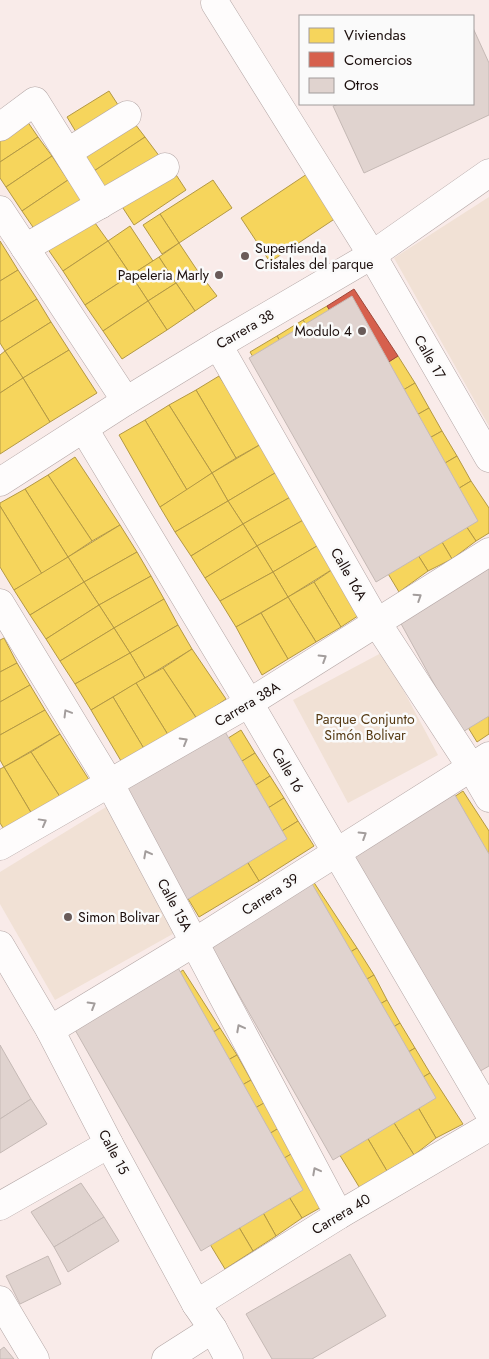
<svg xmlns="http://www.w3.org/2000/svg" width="489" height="1359" viewBox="0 0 489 1359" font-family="Jost,sans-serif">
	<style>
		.green { fill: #f1e1d5 }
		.homes { fill: #f6d55c; stroke: #b49944 }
		.shops { fill: #d6604d; stroke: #9e473a }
		.building { fill: #e0d3cf; stroke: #c5b9b5 }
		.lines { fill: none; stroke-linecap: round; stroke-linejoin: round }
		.street-casing { stroke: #b3a6a5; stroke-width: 29 }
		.street { stroke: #fefcfc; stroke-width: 28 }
		.oneway { stroke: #a39d9c }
		.poi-dot { fill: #695b59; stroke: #fafafa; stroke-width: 2 }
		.labels { text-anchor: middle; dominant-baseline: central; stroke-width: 5; stroke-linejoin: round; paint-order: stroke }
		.poi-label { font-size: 14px; fill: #1b0e0c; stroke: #fafafa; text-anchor: start }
		.street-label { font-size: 14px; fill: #1b0e0c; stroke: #fafafa }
		.park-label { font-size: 14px; fill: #553912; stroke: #fafafa }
	</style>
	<rect width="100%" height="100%" fill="#f9ebe9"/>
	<g class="green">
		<polygon points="489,197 489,426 394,258"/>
		<polygon points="383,652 438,755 348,803 293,700"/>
		<polygon points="106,807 178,931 55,1000 0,904 0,872"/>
	</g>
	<g class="homes">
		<polygon points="109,91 122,111 79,137 67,117"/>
		<polygon points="25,118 38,137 0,162 0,135"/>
		<polygon points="132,120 145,137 94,171 82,154"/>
		<polygon points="38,137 52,156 6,187 0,178 0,162"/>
		<polygon points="145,137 160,157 107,192 94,171"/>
		<polygon points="52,156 68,180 22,211 6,187"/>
		<polygon points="171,167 186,190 134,225 119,202"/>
		<polygon points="307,174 336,218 270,262 241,218"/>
		<polygon points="68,180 83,202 37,233 22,211"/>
		<polygon points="213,180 232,208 179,243 160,214"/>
		<polygon points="160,214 179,243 162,254 143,225"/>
		<polygon points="90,216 108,241 63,271 45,245"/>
		<polygon points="130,226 153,261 131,275 108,241"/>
		<polygon points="0,241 18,270 0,281"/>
		<polygon points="108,241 131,275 85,305 63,271"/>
		<polygon points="179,243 197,270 176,283 159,257"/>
		<polygon points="159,257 176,283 148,301 131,275"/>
		<polygon points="18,270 37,299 0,322 0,281"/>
		<polygon points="197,270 217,296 195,311 176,283"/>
		<polygon points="131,275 148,301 103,331 85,305"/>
		<polygon points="176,283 195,311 167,330 148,301"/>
		<polygon points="37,299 51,322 5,351 0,343 0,322"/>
		<polygon points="148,301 167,330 122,359 103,331"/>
		<polygon points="327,306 370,374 346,388 303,320"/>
		<polygon points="303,320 346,388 320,406 277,336"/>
		<polygon points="51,322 69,350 23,378 5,351"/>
		<polygon points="277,336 320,406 293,422 250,352"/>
		<polygon points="69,350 97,393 50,422 23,378"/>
		<polygon points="5,351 23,378 0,393 0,355"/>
		<polygon points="398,356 415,383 363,414 346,388"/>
		<polygon points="219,376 263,443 236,458 196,390"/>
		<polygon points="23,378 50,422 0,454 0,393"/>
		<polygon points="415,383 429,408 378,437 363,414"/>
		<polygon points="346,388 363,414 308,446 293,422"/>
		<polygon points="196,390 236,458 212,473 169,405"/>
		<polygon points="169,405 212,473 187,490 145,420"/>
		<polygon points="429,408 442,431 392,459 378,437"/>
		<polygon points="363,414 378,437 324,471 308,446"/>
		<polygon points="145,420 187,490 160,507 119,435"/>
		<polygon points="442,431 457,456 408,485 392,459"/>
		<polygon points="378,437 392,459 338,493 324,471"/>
		<polygon points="263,443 280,470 228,501 212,473"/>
		<polygon points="457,456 471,481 423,510 408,485"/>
		<polygon points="75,457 120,525 92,541 48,475"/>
		<polygon points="392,459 408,485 353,516 338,493"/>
		<polygon points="280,470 294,495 243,524 228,501"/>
		<polygon points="212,473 228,501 175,532 160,507"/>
		<polygon points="48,475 92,541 68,557 25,489"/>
		<polygon points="471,481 489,508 489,533 476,541 446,496"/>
		<polygon points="408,485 423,510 369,542 353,516"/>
		<polygon points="25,489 68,557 42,574 0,506 0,503"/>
		<polygon points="294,495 307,518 257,546 243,524"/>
		<polygon points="446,496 476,541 452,559 423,510"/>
		<polygon points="228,501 243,524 191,556 175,532"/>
		<polygon points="0,506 42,574 14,590 0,567"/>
		<polygon points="423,510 452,559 428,571 399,525"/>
		<polygon points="307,518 322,543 273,572 257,546"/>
		<polygon points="243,524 257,546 205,578 191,556"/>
		<polygon points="120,525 137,552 84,582 68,557"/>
		<polygon points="399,525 428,571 399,592 369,542"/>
		<polygon points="322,543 336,567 288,597 273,572"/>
		<polygon points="257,546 273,572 220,601 205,578"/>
		<polygon points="137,552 151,576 99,605 84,582"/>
		<polygon points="68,557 84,582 30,615 14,590"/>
		<polygon points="336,567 367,610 341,627 314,582"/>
		<polygon points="273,572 288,597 236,627 220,601"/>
		<polygon points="489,573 489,604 477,611 463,589"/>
		<polygon points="151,576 164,599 114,628 99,605"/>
		<polygon points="84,582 99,605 46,639 30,615"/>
		<polygon points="314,582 341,627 316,642 288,597"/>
		<polygon points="463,589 477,611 418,648 404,626"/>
		<polygon points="288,597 316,642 288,659 261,613"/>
		<polygon points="164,599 178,625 130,653 114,628"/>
		<polygon points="489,604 489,630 477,611"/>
		<polygon points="99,605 114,628 60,661 46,639"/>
		<polygon points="477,611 489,630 489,637 433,672 418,648"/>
		<polygon points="261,613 288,659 262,675 236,627"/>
		<polygon points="178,625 192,649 145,678 130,653"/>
		<polygon points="114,628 130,653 75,684 60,661"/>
		<polygon points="489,637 489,667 446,694 433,672"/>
		<polygon points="4,638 17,663 0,672 0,640"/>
		<polygon points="192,649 226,699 197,719 163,668"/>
		<polygon points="130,653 145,678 91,710 75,684"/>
		<polygon points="17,663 30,685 0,702 0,672"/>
		<polygon points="489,667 489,699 461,716 446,694"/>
		<polygon points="163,668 197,719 170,738 136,683"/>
		<polygon points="136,683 170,738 146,752 113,697"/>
		<polygon points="30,685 45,710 0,735 0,702"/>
		<polygon points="113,697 146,752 124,766 91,710"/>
		<polygon points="489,699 489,734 477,742 461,716"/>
		<polygon points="45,710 60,734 4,767 0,760 0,735"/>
		<polygon points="241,730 255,753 199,788 185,765"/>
		<polygon points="60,734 93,786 64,803 31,752"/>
		<polygon points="31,752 64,803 36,821 4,767"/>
		<polygon points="255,753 270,776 215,811 199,788"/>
		<polygon points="185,765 199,788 141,824 127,802"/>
		<polygon points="4,767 36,821 9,837 0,823 0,769"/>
		<polygon points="270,776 284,798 228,833 215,811"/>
		<polygon points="199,788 215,811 155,848 141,824"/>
		<polygon points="463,791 489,831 489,870 479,876 436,809"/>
		<polygon points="284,798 298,821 243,855 228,833"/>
		<polygon points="436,809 479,876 455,891 412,822"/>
		<polygon points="215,811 228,833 169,870 155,848"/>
		<polygon points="298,821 314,846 259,881 243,855"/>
		<polygon points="412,822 455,891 429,908 386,838"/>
		<polygon points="228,833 243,855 184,892 169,870"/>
		<polygon points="386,838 429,908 402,924 359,854"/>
		<polygon points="243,855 259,881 199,917 184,892"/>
		<polygon points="489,870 489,906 472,916 455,891"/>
		<polygon points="313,881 357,948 328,966 285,898"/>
		<polygon points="455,891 472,916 417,949 402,924"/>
		<polygon points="285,898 328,966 304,980 261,912"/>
		<polygon points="489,906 489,938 487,939 472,916"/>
		<polygon points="261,912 304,980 278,997 235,928"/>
		<polygon points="472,916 487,939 432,973 417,949"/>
		<polygon points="235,928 278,997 251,1014 209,944"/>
		<polygon points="487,939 489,943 489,969 446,995 432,973"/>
		<polygon points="357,948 374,975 321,1006 304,980"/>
		<polygon points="489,969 489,1003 462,1018 446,995"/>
		<polygon points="183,970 220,1028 193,1044 156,989"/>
		<polygon points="374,975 387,1000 337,1029 321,1006"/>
		<polygon points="304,980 321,1006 266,1038 251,1014"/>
		<polygon points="156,989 193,1044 168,1060 131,1002"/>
		<polygon points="387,1000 400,1023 351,1052 337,1029"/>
		<polygon points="131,1002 168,1060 143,1075 106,1017"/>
		<polygon points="489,1003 489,1038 477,1044 462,1018"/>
		<polygon points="321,1006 337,1029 282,1063 266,1038"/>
		<polygon points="106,1017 143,1075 115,1094 79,1033"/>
		<polygon points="400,1023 415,1048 367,1077 351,1052"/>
		<polygon points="220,1028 237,1055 184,1085 168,1060"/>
		<polygon points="337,1029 351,1052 296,1085 282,1063"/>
		<polygon points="489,1038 489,1063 477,1044"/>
		<polygon points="415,1048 430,1073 382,1102 367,1077"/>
		<polygon points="351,1052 367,1077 312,1108 296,1085"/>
		<polygon points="237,1055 251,1080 200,1109 184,1085"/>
		<polygon points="168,1060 184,1085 130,1118 115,1094"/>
		<polygon points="430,1073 463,1124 436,1138 406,1087"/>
		<polygon points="367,1077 382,1102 327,1134 312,1108"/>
		<polygon points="251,1080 264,1103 214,1131 200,1109"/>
		<polygon points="184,1085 200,1109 146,1142 130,1118"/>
		<polygon points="406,1087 436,1138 414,1155 381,1102"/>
		<polygon points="381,1102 414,1155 387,1171 355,1117"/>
		<polygon points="264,1103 279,1128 230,1157 214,1131"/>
		<polygon points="200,1109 214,1131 160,1165 146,1142"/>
		<polygon points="355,1117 387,1171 361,1190 327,1134"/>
		<polygon points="279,1128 293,1153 246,1182 230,1157"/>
		<polygon points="214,1131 230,1157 175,1188 160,1165"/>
		<polygon points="293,1153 327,1204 302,1218 270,1166"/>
		<polygon points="230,1157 246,1182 191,1213 175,1188"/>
		<polygon points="270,1166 302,1218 276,1236 246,1182"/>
		<polygon points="246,1182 276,1236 253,1251 221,1197"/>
		<polygon points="221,1197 253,1251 225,1269 191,1213"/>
	</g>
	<polygon class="shops" points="354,289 398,356 370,374 327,306"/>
	<g class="building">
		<polygon points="473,28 489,63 489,115 364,173 333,106 339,104 473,104"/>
		<polygon points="352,296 478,521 376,582 249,358"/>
		<polygon points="489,560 489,716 461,733 399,620"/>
		<polygon points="220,723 287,839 185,901 117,784"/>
		<polygon points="451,788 489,854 489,1066 477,1073 349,849"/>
		<polygon points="307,875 436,1098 333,1160 207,939"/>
		<polygon points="177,966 303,1190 201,1251 74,1028"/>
		<polygon points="0,1045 31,1099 0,1119"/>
		<polygon points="31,1099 47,1124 0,1153 0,1119"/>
		<polygon points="81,1183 104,1217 54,1247 31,1212"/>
		<polygon points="104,1217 119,1241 68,1272 54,1247"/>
		<polygon points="350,1254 386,1316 312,1359 272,1359 246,1314"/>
		<polygon points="48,1256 61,1284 20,1304 6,1276"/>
		<polygon points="4,1347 14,1359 0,1359 0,1350"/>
	</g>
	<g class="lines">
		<g class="street-casing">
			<g id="street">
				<polyline points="215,3 372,255 489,458"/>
				<polyline points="0,127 35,101 100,205"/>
				<polyline points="68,152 127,115"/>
				<polyline points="0,210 126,401"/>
				<polyline points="25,248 165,167"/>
				<polyline points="218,345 377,623 471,767 489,798"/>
				<polyline points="84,429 249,703 489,1113"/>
				<polyline points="0,482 126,401 218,345 372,255 489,173"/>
				<polyline points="0,603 110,784 339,1215"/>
				<polyline points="0,846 249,703 489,552"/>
				<polyline points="0,945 50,1030 109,1144 196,1304 213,1329 229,1359"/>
				<polyline points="50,1030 195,942 489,756"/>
				<polyline points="0,1206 109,1144"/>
				<polyline points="0,1300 35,1359"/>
				<polyline points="196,1304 339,1215 489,1127"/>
				<polyline points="166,1359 213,1329"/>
			</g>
		</g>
		<use href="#street" class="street"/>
	</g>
	<defs><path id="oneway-chevron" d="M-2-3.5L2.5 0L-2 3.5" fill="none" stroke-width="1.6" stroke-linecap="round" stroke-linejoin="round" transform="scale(1.25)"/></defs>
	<g class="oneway">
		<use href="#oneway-chevron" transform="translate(418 597) rotate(-33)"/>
		<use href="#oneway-chevron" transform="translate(323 658) rotate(-32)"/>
		<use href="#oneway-chevron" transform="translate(67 713) rotate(-121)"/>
		<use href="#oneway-chevron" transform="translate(184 741) rotate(-30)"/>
		<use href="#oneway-chevron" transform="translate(43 822) rotate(-29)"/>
		<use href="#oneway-chevron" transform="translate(363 835) rotate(-32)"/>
		<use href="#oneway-chevron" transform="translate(147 854) rotate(-118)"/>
		<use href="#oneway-chevron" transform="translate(92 1005) rotate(-31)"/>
		<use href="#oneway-chevron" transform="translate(240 1028) rotate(-118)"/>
		<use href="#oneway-chevron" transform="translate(316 1171) rotate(-118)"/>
	</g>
	<g class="poi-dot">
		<circle cx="245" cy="256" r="5"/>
		<circle cx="219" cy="275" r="5"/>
		<circle cx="362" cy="331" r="5"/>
		<circle cx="68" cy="917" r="5"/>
	</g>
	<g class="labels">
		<g class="poi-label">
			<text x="255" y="248">Supertienda<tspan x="255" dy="16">Cristales del parque</tspan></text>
			<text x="209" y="275" text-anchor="end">Papeleria Marly</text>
			<text x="352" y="331" text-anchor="end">Modulo 4</text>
			<text x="78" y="917">Simon Bolivar</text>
		</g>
		<g class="street-label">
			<text transform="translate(245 329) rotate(-30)">Carrera 38</text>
			<text transform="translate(430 357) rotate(60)">Calle 17</text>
			<text transform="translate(349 574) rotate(60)">Calle 16A</text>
			<text transform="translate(247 704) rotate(-31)">Carrera 38A</text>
			<text transform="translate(288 770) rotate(60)">Calle 16</text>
			<text transform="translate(270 894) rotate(-33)">Carrera 39</text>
			<text transform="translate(175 905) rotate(62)">Calle 15A</text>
			<text transform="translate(114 1152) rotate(62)">Calle 15</text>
			<text transform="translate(341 1214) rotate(-31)">Carrera 40</text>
		</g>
		<g class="park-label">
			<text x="365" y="719">Parque Conjunto<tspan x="365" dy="16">Simón Bolivar</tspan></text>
		</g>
	</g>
	<rect x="299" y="15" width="175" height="90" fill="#fafafa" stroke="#a19c9b"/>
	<rect x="309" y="28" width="25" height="15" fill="#f6d55c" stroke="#a19c9b"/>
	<text x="344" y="40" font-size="15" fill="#1b0e0c">Viviendas</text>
	<rect x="309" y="52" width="25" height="15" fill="#d6604d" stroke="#a19c9b"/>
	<text x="344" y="65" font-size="15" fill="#1b0e0c">Comercios</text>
	<rect x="309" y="78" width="25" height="15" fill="#e0d3cf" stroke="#a19c9b"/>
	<text x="344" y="90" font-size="15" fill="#1b0e0c">Otros</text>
</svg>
